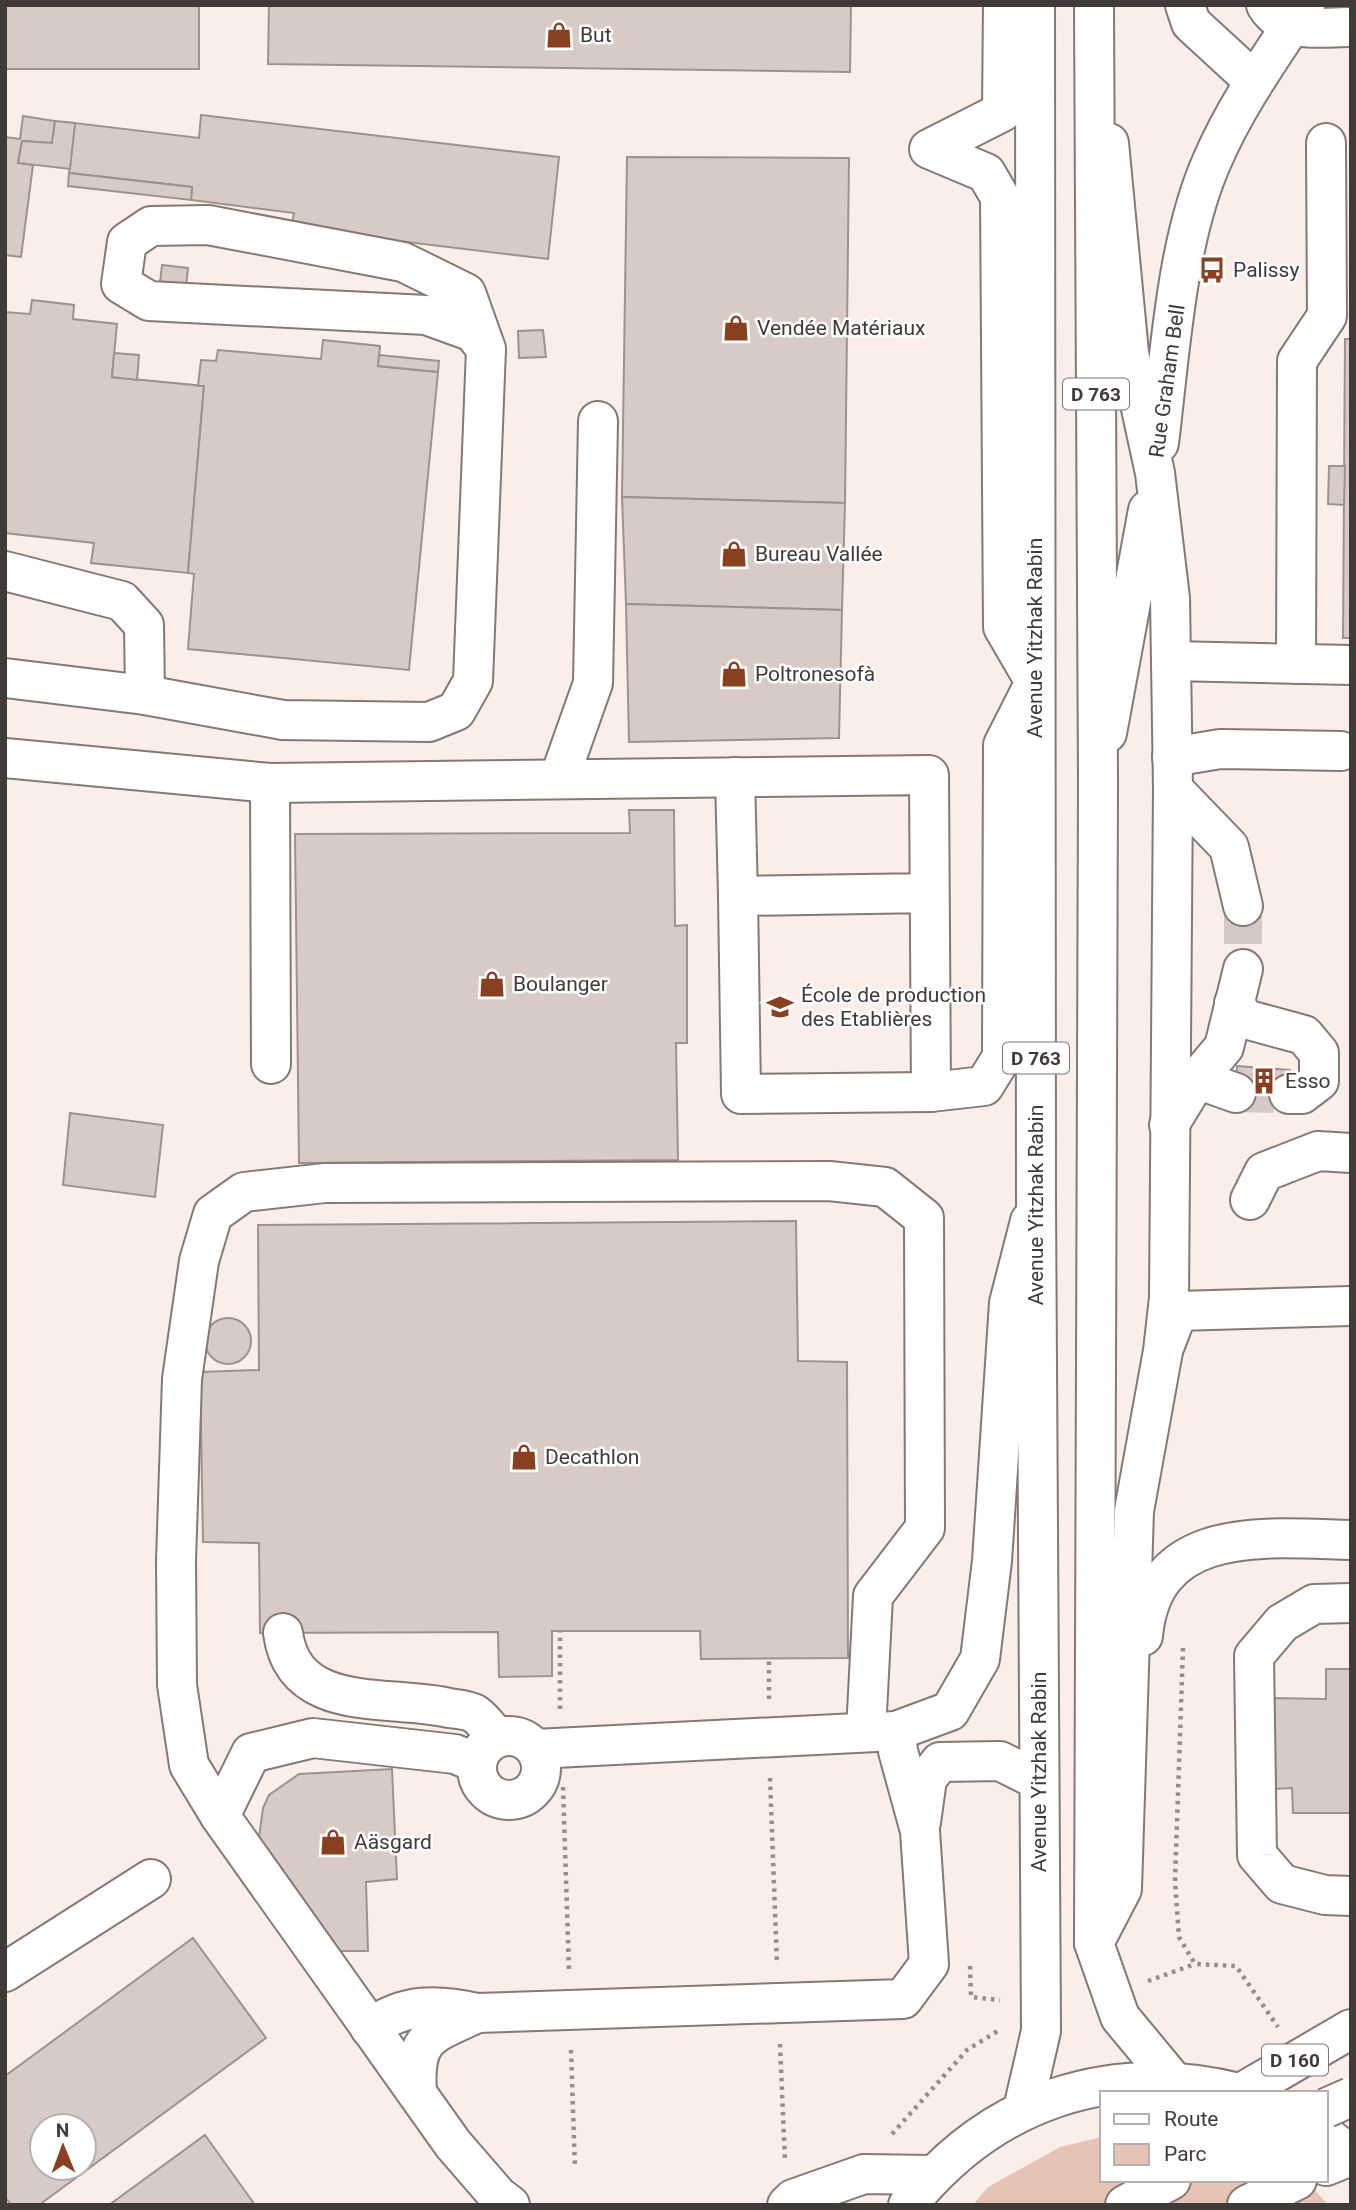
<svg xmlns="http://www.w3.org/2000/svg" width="1356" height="2210" viewBox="0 0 1356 2210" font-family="Roboto,sans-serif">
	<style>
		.green { fill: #e5c3b6 }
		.building { fill: #d8cbc5; stroke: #9f928d; stroke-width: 2; fill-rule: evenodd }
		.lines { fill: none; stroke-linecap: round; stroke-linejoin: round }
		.minor-tunnel { stroke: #d6c9c5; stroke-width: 38; stroke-dasharray: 38 19; stroke-linecap: butt }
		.minor-casing { stroke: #857975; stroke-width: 42 }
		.major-casing { stroke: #857975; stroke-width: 42 }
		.highway-casing { stroke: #857975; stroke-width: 42 }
		.path { stroke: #978d8a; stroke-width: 4.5; stroke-dasharray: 3.5 5; stroke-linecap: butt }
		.minor { stroke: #fff; stroke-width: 38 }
		.major { stroke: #fff; stroke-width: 38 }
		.highway { stroke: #fff; stroke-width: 38 }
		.highway-bridge-casing { stroke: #857975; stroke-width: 42; stroke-linecap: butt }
		.highway-bridge { stroke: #fff; stroke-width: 38 }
		.labels { text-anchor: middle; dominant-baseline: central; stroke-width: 5; stroke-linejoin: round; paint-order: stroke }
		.shield { fill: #fff; stroke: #797574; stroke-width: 2 }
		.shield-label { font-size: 19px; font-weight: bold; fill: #403a38 }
		.poi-label { font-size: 21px; fill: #403a38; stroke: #fff; text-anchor: start }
		.street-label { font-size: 21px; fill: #403a38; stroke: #fff }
	</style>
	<rect width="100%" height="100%" fill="#fbede8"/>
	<polygon class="green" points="1102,2137 1102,2180 1306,2180 1328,2205 973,2205 988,2187 1060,2147"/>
	<g class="building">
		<rect x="5" y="5" width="194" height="64"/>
		<polygon points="269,5 851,5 850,72 268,64"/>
		<polygon points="201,115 559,157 548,259 291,228 294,213 191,200 192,187 69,173 75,123 199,138"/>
		<polygon points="23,116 55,121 52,143 22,141 18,163 33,165 21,257 5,255 5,137 20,139"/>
		<polygon points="55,121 75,123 70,169 18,163 22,141 52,143"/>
		<polygon points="627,157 849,158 845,503 622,497"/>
		<polygon points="69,173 192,187 191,200 68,186"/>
		<polygon points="162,265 188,268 186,287 160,283"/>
		<polygon points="32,300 74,305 73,319 117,324 112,377 204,386 188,573 91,563 94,543 5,533 5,312 30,314"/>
		<polygon points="543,330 546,357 519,358 518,331"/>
		<polygon points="1345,339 1351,339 1351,638 1343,638"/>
		<polygon points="323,340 380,346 378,366 438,372 409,670 188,649 194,574 188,573 204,386 198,386 201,360 216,361 218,350 321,359"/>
		<polygon points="114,353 139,355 137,380 112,377"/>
		<polygon points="379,355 439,361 438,372 378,366"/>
		<polygon points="1329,466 1345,466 1344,505 1328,504"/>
		<polygon points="622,497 845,503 842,610 626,604"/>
		<polygon points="626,604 842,610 839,738 629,742"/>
		<polygon points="629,810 674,810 675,926 687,925 687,1043 676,1043 678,1160 299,1163 295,834 630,833"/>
		<polygon points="1237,1066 1290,1070 1291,1107 1236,1106"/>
		<polygon points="70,1113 163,1125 155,1197 63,1185"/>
		<polygon points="796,1221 798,1361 847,1362 848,1658 701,1659 700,1631 552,1631 552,1676 499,1677 498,1632 260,1633 259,1543 203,1542 200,1372 259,1370 258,1225"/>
		<circle cx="228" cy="1341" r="23"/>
		<polygon points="1326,1669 1351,1669 1351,1813 1293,1813 1292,1788 1273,1789 1273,1698 1326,1699"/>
		<polygon points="392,1769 397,1879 366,1882 368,1951 339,1951 270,1859 259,1837 263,1808 269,1795 299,1774"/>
		<path d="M193,1938L266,2038L39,2205H11L5,2197V2076ZM42,2126H84V2168H42Z"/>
		<polygon points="205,2135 255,2205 109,2205"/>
	</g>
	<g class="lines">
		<g class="minor-tunnel">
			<polyline points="1243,906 1243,969"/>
			<polyline points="1236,1093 1289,1094"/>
		</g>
		<g class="minor-casing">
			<g id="minor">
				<polyline points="1185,5 1191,23 1254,81"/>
				<path d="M1266,5C1284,35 1320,27 1351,27"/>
				<path d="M1159,443C1170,355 1176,242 1212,161C1236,105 1272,55 1305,5"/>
				<polyline points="5,571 122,601 144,625 145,695"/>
				<polyline points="1171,661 1351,665"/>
				<polyline points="1296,664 1297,361 1327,316 1326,143"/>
				<polyline points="5,678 145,695 283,720 429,722 456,711 473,681 486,349 466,293 403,262 208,225 151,226 127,242 121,284 149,301 426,315 473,332 486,349"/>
				<polyline points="1107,733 1148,510"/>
				<polyline points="1172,757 1220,749 1341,751"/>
				<polyline points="5,758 270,783 929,775 931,1092 741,1094 738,896 929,893"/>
				<polyline points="735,777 738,896"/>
				<polyline points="559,779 593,683 598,421"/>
				<polyline points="270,783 271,1064"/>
				<polyline points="1173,789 1229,847 1243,906"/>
				<polyline points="1234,1003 1245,1019 1304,1035 1319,1053 1319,1081 1302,1094 1289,1094"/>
				<polyline points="1197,1079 1236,1093"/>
				<polyline points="931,1092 984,1086 1002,1057 1003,745 1035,682 1003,627 1000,197 986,173 929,149 1002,112 1003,5"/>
				<polyline points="1169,1125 1197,1079 1224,1047 1243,969"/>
				<polyline points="1250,1200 1264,1172 1318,1151 1351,1153"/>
				<polyline points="1165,1345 1178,1311 1351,1306"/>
				<polyline points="1351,1603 1314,1604 1282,1623 1254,1656 1257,1855 1282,1884 1325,1895 1351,1896"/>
				<path d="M283,1633C294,1715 389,1694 449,1708C456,1709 469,1710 475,1714C483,1719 491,1731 497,1738"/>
				<path d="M1143,1636C1153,1523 1267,1538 1351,1540"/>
				<circle cx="509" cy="1768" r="32"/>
				<polyline points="535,1749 896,1731 950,1711 980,1659 992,1561 1009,1303 1030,1221"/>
				<polyline points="477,1763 455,1754 313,1738 251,1753 220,1816 453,2144 498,2196 510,2205"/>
				<polyline points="220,1816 189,1765 177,1685 176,1561 182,1379 199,1261 213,1214 244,1192 325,1183 829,1181 885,1187 924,1218 925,1528 873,1596 866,1732"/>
				<polyline points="921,1822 927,1779 940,1762 1000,1761 1038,1780"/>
				<polyline points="1094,1943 1122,1889 1134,1511 1163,1351 1169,1298 1173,789 1170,598 1155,473 1129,353 1109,143"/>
				<polyline points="5,1972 151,1879"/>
				<path d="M370,2028C405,2003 437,2004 477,2013L903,1999L929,1964L920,1831L898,1751L896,1731"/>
				<path d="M417,2093C413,2035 431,2035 477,2013"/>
				<polyline points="787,2205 793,2199 864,2174 932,2175"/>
			</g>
		</g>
		<g class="major-casing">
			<g id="major">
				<polyline points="1094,5 1098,783 1094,1943 1120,2017 1173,2081"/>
				<polyline points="1023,2109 1041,2031 1036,1198 1035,5"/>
				<polyline points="1326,2136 1351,2155"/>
				<path d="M908,2205C992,2100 1109,2061 1239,2093"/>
			</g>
		</g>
		<g class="highway-casing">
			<g id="highway">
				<polyline points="1241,2093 1351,2029"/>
				<polyline points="1326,2166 1351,2156"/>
				<polyline points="1125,2205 1171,2180"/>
				<polyline points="1247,2205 1297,2180"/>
			</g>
		</g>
		<g class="path">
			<polyline points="1183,1648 1175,1881 1179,1937 1195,1964 1236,1966 1278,2027"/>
			<polyline points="769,1699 769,1658"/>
			<polyline points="560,1709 560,1631"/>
			<polyline points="770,1778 777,1965"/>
			<polyline points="563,1787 569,1971"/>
			<polyline points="970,1966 971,1997 1000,2000"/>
			<polyline points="1148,1981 1195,1964"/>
			<polyline points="780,2044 785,2161"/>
			<polyline points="571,2050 575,2168"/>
			<polyline points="892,2134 967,2050 1001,2029"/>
		</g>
		<use href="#minor" class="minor"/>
		<use href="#major" class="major"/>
		<use href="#highway" class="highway"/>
		<g class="highway-bridge-casing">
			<polyline id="highway-bridge" points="1326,2108 1351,2097"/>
		</g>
		<use href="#highway-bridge" class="highway-bridge"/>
	</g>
	<defs>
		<g id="shop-bare" transform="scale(2.1)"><path d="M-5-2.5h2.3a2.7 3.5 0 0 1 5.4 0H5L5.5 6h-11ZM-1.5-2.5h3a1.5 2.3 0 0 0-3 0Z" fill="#884020" stroke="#fff" stroke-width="2.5" paint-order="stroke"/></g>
		<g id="bus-bare" transform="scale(2.1)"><path d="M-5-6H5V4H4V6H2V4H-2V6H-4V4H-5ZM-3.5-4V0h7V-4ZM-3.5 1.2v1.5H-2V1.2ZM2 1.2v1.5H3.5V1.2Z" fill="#884020" stroke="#fff" stroke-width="2.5" paint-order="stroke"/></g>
		<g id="school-bare" transform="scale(2.1)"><path d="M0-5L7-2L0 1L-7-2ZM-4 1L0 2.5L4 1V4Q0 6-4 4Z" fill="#884020" stroke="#fff" stroke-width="2.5" paint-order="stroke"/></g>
		<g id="building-bare" transform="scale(2.1)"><path d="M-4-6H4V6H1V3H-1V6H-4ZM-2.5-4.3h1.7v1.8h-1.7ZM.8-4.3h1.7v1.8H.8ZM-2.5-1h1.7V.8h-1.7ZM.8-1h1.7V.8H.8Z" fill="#884020" stroke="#fff" stroke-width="2.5" paint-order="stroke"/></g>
	</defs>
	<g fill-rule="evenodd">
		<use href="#shop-bare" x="559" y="35"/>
		<use href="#bus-bare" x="1212" y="270"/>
		<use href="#shop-bare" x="736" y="328"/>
		<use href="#shop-bare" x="734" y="554"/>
		<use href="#shop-bare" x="734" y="674"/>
		<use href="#shop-bare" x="492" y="984"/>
		<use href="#school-bare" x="780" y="1007"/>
		<use href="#building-bare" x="1264" y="1081"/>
		<use href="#shop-bare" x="524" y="1457"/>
		<use href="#shop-bare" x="333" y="1842"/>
	</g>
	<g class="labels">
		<g class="shield">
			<rect x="1063" y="378.5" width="66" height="31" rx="5"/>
			<rect x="1003" y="1042.5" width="66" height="31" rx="5"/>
			<rect x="1262" y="2044.5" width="66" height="31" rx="5"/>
		</g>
		<g class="shield-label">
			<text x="1096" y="394">D 763</text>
			<text x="1036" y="1058">D 763</text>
			<text x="1295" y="2060">D 160</text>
		</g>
		<g class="poi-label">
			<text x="580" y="35">But</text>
			<text x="1233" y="270">Palissy</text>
			<text x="757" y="328">Vendée Matériaux</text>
			<text x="755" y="554">Bureau Vallée</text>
			<text x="755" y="674">Poltronesofà</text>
			<text x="513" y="984">Boulanger</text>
			<text x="801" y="995">École de production<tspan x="801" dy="24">des Etablières</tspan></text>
			<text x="1285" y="1081">Esso</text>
			<text x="545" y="1457">Decathlon</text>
			<text x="354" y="1842">Aäsgard</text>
		</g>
		<g class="street-label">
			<text transform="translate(1167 381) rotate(-82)">Rue Graham Bell</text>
			<text transform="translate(1035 638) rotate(-90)">Avenue Yitzhak Rabin</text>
			<text transform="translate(1036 1205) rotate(-90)">Avenue Yitzhak Rabin</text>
			<text transform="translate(1039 1772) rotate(-90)">Avenue Yitzhak Rabin</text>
		</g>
	</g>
	<rect width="1356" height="2210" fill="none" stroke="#403a38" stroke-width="14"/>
	<rect x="1100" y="2091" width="228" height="91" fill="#ffffff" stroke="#b3b0af" stroke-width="2"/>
	<rect x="1114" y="2114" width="35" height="10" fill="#ffffff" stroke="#b3b0af" stroke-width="2"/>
	<text x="1164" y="2126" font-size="21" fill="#403a38">Route</text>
	<rect x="1114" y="2144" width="35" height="21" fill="#e5c3b6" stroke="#b3b0af" stroke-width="2"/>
	<text x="1164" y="2161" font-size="21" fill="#403a38">Parc</text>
	<g transform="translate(63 2147) rotate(359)"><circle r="33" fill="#ffffff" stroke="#b3b0af" stroke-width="2"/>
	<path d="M0-5L12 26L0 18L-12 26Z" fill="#884020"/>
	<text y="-10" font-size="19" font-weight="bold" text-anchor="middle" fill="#403a38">N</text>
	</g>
</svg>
